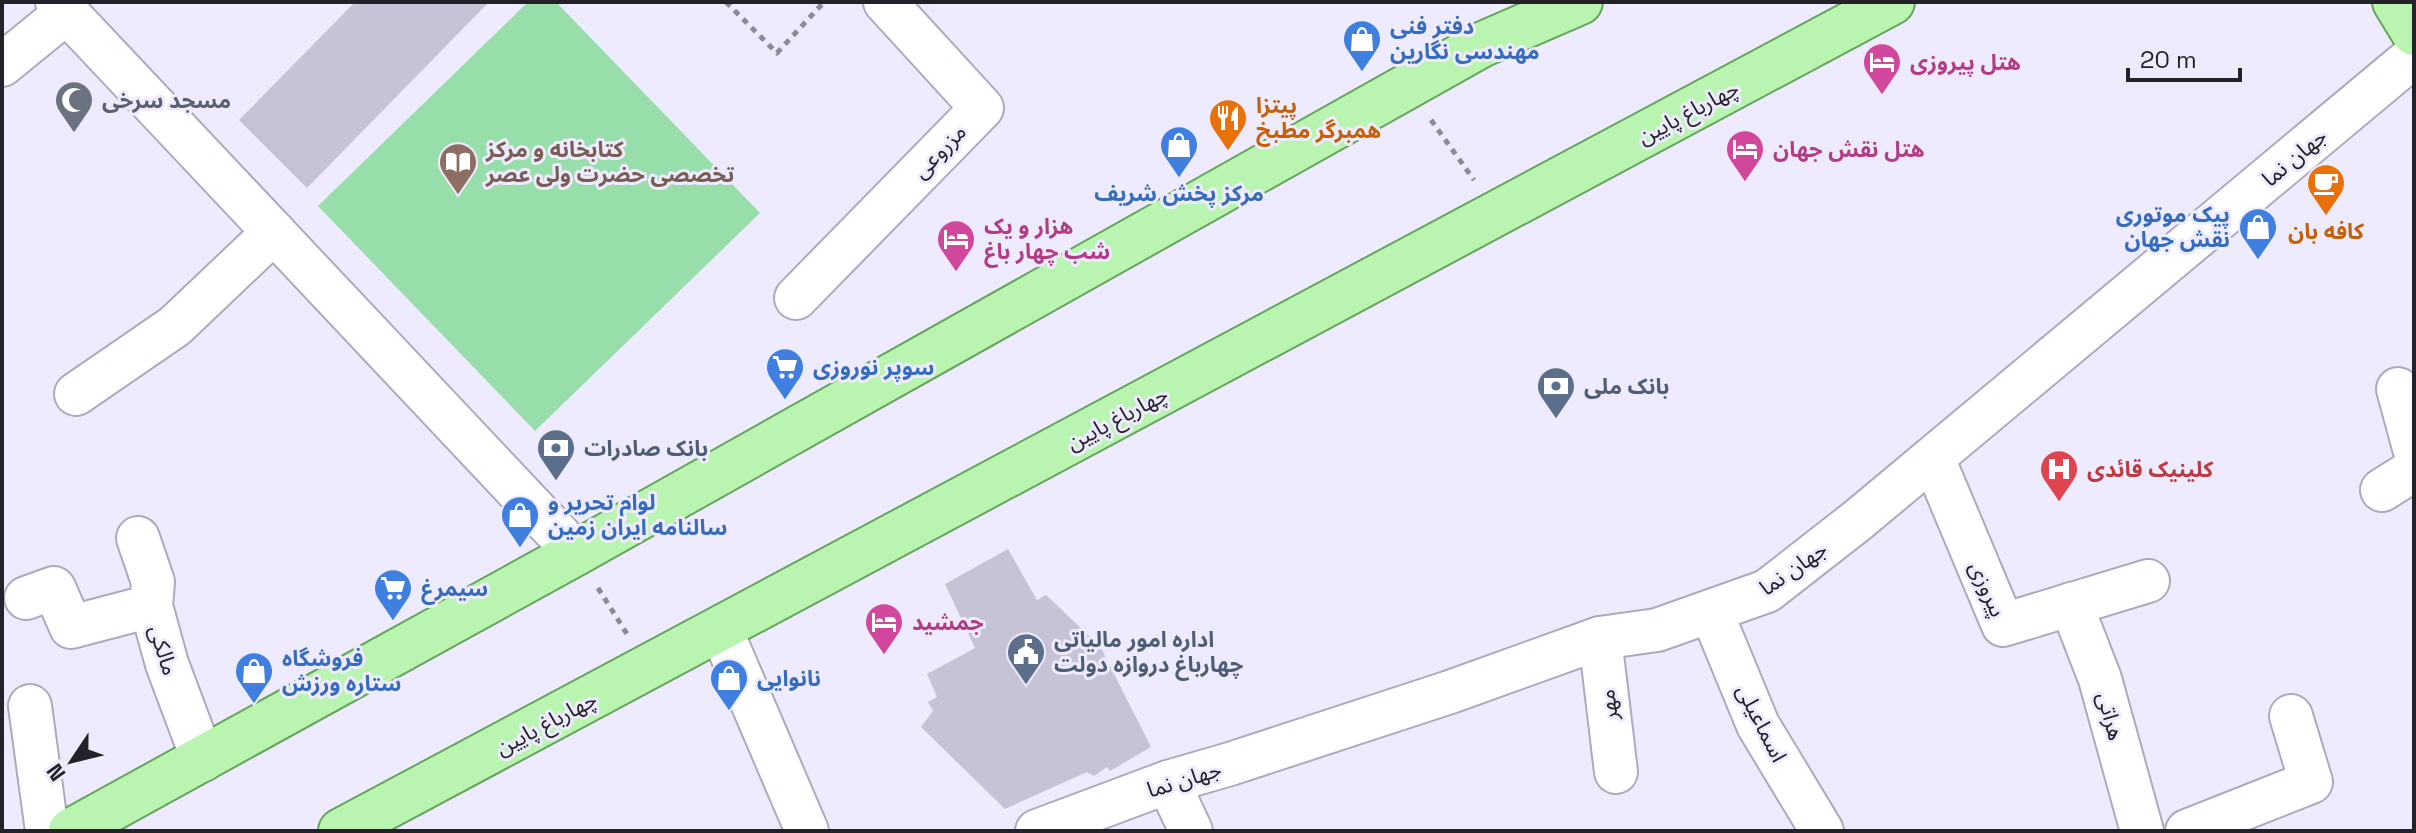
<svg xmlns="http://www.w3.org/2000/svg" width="2416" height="833" viewBox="0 0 2416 833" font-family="'Space Grotesk','Noto Sans Arabic',sans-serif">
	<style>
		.green { fill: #97deab }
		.building { fill: #c7c3d6 }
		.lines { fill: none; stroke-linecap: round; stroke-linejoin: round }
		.minor-casing { stroke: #aeaabd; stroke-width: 46 }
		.major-casing { stroke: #67a55e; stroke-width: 48 }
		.path { stroke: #8c8a97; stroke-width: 5; stroke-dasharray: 6 6; stroke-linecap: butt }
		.minor { stroke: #fff; stroke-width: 42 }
		.major { stroke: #b9f4b0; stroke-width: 44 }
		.labels { text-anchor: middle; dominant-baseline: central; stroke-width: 6; stroke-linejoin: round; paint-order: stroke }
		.shop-label { font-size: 22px; font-weight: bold; fill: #366cbe; stroke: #efebfe; text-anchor: start }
		.hotel-label { font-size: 22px; font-weight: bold; fill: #b23c85; stroke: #efebfe; text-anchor: start }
		.worship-label { font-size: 22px; font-weight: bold; fill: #5b616d; stroke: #efebfe; text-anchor: start }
		.food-label { font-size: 22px; font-weight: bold; fill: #c56008; stroke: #efebfe; text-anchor: start }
		.street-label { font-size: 22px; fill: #232229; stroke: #efebfe }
		.education-label { font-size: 22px; font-weight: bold; fill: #785e54; stroke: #efebfe; text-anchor: start }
		.service-label { font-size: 22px; font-weight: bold; fill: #4e5e75; stroke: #efebfe; text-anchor: start }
		.health-label { font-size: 22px; font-weight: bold; fill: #be3a42; stroke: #efebfe; text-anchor: start }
	</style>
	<rect width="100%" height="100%" fill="#efebfe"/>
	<polygon class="green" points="528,2 556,2 760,213 535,431 318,206"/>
	<g class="building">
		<polygon points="355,2 489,2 307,188 239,120"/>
		<polygon points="1008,549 1037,600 1046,595 1100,646 1151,747 1110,771 1107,767 1094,776 1087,772 1005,809 921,727 933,711 928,702 937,697 927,674 975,648 945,584"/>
	</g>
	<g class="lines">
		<g class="minor-casing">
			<g id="minor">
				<polyline points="57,2 576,553"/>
				<polyline points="2,65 67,12"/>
				<polyline points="796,298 982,108 885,2"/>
				<polyline points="2398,389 2414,448"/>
				<polyline points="76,394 175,326 274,232"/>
				<polyline points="1933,458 2003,625 2148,581"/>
				<polyline points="2382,490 2414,470"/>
				<polyline points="138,538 153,582 151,606 167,664 203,760"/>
				<polyline points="26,598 54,588 71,627 151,606"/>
				<polyline points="2071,604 2100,679 2142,831"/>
				<polyline points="1711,611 1758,725 1822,831"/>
				<polyline points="721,630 807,831"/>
				<polyline points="1600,638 1616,772"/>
				<polyline points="30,706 47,831"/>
				<polyline points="1168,782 1191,831"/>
				<polyline points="1037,831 1168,782 1230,764 1450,692 1600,638 1657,630 1767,591 1858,520 2414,56"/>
				<polyline points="2187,831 2311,782 2291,716"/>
			</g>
		</g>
		<g class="major-casing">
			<g id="major">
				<polyline points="2395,2 2414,33"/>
				<polyline points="71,831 576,553 1481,45 1580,2"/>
				<polyline points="341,831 1892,2"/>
			</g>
		</g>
		<g class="path">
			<polyline points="726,2 777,53 824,2"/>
			<polyline points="1431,120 1474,180"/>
			<polyline points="598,588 627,634"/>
		</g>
		<use href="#minor" class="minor"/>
		<use href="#major" class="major"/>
	</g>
	<defs>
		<g id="shop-pin" transform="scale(2)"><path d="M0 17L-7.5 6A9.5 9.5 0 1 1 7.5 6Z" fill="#3f7fe0" stroke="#efebfe"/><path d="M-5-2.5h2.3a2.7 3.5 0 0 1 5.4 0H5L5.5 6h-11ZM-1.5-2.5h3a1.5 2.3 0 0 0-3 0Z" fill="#fff"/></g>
		<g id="hotel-pin" transform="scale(2)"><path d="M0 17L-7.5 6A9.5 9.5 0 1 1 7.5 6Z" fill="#d1479c" stroke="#efebfe"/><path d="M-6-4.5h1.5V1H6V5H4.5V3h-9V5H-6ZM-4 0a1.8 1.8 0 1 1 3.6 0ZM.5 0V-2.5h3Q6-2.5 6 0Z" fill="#fff"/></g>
		<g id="mosque-pin" transform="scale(2)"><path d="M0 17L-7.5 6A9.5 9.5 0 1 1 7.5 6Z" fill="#6b7280" stroke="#efebfe"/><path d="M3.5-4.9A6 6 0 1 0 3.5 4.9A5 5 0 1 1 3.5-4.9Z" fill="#fff"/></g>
		<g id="restaurant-pin" transform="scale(2)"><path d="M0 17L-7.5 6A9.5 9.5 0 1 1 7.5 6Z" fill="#e8710a" stroke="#efebfe"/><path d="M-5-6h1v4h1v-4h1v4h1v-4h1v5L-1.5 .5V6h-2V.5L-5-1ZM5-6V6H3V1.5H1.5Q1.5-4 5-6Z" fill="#fff"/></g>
		<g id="library-pin" transform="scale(2)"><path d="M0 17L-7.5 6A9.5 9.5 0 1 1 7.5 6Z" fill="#8d6e63" stroke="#efebfe"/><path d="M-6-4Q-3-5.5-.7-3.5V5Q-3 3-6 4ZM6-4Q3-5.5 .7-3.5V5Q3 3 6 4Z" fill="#fff"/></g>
		<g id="cafe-pin" transform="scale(2)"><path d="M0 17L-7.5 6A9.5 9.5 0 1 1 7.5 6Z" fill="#e8710a" stroke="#efebfe"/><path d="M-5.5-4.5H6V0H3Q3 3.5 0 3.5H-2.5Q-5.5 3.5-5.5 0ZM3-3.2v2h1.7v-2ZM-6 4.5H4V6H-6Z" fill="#fff"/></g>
		<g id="supermarket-pin" transform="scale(2)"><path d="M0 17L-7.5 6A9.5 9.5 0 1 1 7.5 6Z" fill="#3f7fe0" stroke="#efebfe"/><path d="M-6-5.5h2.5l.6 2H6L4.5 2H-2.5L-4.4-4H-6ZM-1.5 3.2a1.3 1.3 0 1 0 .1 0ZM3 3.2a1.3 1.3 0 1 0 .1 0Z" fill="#fff"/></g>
		<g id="bank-pin" transform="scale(2)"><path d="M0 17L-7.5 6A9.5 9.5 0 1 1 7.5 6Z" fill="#5c6f8a" stroke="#efebfe"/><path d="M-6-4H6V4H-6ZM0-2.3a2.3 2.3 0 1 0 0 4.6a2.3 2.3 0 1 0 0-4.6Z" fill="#fff"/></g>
		<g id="hospital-pin" transform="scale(2)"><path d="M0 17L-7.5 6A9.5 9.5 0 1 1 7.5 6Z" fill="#e0444e" stroke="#efebfe"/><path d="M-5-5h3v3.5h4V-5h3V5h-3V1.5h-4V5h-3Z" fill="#fff"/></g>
		<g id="civic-pin" transform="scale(2)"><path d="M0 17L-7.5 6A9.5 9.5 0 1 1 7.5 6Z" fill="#5c6f8a" stroke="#efebfe"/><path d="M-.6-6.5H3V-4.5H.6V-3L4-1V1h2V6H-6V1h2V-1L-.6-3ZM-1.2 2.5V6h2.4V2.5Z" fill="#fff"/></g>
	</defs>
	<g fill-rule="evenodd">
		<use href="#shop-pin" x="1362" y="39"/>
		<use href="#hotel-pin" x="1882" y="62"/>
		<use href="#mosque-pin" x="74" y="100"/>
		<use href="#restaurant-pin" x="1228" y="118"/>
		<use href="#shop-pin" x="1179" y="145"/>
		<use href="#hotel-pin" x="1745" y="149"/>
		<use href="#library-pin" x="458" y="162"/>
		<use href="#cafe-pin" x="2326" y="183"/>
		<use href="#shop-pin" x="2258" y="227"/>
		<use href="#hotel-pin" x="956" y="239"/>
		<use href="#supermarket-pin" x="785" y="367"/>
		<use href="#bank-pin" x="1556" y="386"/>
		<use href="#bank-pin" x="556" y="448"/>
		<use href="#hospital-pin" x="2059" y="469"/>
		<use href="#shop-pin" x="520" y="515"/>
		<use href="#supermarket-pin" x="393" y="588"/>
		<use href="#hotel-pin" x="884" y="622"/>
		<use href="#civic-pin" x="1026" y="652"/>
		<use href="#shop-pin" x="254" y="671"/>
		<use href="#shop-pin" x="729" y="678"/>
	</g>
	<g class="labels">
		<g class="shop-label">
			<text x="1390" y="26">دفتر فنی<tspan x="1390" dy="25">مهندسی نگارین</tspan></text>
			<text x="1179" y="193" text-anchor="middle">مرکز پخش شریف</text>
			<text x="2230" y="214" text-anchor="end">پیک موتوری<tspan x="2230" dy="25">نقش جهان</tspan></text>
			<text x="813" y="367">سوپر نوروزی</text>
			<text x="548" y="502">لوام تحریر و<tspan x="548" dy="25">سالنامه ایران زمین</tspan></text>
			<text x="421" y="588">سیمرغ</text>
			<text x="282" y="658">فروشگاه<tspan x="282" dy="25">ستاره ورزش</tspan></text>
			<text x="757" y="678">نانوایی</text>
		</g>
		<g class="hotel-label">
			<text x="1910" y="62">هتل پیروزی</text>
			<text x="1773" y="149">هتل نقش جهان</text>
			<text x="984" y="226">هزار و یک<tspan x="984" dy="25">شب چهار باغ</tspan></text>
			<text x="912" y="622">جمشيد</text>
		</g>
		<g class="worship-label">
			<text x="102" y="100">مسجد سرخی</text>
		</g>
		<g class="food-label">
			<text x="1256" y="105">پیتزا<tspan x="1256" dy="25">همبرگر مطبخ</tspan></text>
			<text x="2326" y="231" text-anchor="middle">کافه بان</text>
		</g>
		<g class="street-label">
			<text transform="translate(1688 112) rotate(-28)">چهارباغ پایین</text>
			<text transform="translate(939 151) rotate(-46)">مزروعی</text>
			<text transform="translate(2294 157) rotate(-40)">جهان نما</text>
			<text transform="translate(1117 418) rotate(-28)">چهارباغ پایین</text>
			<text transform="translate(1793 568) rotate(-35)">جهان نما</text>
			<text transform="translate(1988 589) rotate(66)">پیروزی</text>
			<text transform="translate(164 650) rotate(73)">مالکی</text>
			<text transform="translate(1608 705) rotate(-97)">مهر</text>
			<text transform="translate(2111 716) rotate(75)">هراتی</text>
			<text transform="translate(546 723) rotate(-28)">چهارباغ پایین</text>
			<text transform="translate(1762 723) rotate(63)">اسماعیلی</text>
			<text transform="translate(1184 779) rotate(-17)">جهان نما</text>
		</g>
		<g class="education-label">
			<text x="486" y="149">کتابخانه و مرکز<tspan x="486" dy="25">تخصصی حضرت ولی عصر</tspan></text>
		</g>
		<g class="service-label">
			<text x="1584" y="386">بانک ملی</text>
			<text x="584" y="448">بانک صادرات</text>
			<text x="1054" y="639">اداره امور مالیاتی<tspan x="1054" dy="25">چهارباغ دروازه دولت</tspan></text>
		</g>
		<g class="health-label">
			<text x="2087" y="469">کلینیک قائدی</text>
		</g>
	</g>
	<rect width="2416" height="833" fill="none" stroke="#232229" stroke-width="8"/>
	<g transform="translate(72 761) rotate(235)" stroke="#efebfe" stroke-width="6" paint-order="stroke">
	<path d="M0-6L14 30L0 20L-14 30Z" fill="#232229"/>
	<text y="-12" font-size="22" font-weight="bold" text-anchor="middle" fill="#232229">N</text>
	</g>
	<path d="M2128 68v12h112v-12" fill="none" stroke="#232229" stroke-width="4"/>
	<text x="2140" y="68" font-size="24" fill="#232229" stroke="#efebfe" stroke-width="6" paint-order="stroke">20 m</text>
</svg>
